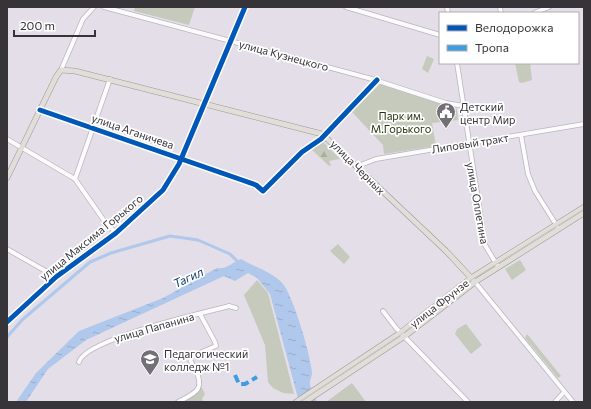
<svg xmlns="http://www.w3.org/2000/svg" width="591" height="409" viewBox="0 0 591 409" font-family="Commissioner,sans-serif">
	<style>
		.green { fill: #c5cabc }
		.forest { fill: url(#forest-firs) }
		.water { fill: url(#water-ripples) }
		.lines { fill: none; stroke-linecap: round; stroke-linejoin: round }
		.canal { stroke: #b0c8eb; stroke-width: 3 }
		.minor-casing { stroke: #bab5bd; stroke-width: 5.5 }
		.major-casing { stroke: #9e9791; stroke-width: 6 }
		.minor { stroke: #fbfafc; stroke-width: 4 }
		.major { stroke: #e1ddd9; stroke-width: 5 }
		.tram { stroke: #c4c2c4; stroke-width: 1 }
		.quiet { stroke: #3e9de2; stroke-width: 4; stroke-dasharray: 8 4; stroke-linecap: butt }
		.cycleway-casing { stroke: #fff; stroke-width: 8 }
		.cycleway { stroke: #0057b8; stroke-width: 5 }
		.labels { text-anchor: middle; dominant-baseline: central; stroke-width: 3.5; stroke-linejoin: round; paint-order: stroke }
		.street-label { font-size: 11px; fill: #363339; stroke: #fff }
		.poi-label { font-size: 11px; fill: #363339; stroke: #fff; text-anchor: start }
		.park-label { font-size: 11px; fill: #26330b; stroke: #fff }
		.water-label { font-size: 12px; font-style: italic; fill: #0b3c73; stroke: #fff }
	</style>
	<defs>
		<pattern id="forest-firs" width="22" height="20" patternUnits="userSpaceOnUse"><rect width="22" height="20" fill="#c5cabc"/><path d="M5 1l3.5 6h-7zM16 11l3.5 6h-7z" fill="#aaaea2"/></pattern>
		<pattern id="water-ripples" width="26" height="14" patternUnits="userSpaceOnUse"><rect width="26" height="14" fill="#b0c8eb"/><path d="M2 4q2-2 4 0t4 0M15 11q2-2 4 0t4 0" fill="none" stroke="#98acca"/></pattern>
	</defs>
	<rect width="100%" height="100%" fill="#e4dee8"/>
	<g class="green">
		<polygon points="135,7 195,7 189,25 134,11"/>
		<polygon points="427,56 434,59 428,73 422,69"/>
		<polygon points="515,63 530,63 532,80 522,83 519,82"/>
		<polygon points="380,84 457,109 458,120 432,123 436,146 384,154 383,145 352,112"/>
		<polygon points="338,244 350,257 344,264 330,251"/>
		<polygon points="520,260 526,270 512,280 505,269"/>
		<polygon points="257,280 268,293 294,394 283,393 273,388 268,382 265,345 244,295"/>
		<polygon points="466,324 482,345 471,354 455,334 457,329"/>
		<polygon points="527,334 561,376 558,378 525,338"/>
		<polygon points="352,383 366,402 326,402"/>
		<polygon points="200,388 202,388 205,394 202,399 203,402 181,402 199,392"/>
	</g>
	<polygon class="forest" points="322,141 340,159 329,161 331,165 329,166 311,149"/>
	<path class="water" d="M241,259C254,267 273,272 283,284C293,296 311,356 312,373C312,377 309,381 310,385C312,391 315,396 317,402H299L270,294L257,278L248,273L235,281L224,276L86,340L48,369L26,402H16L36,373L79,331L163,298L217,268C226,270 233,262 241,259Z"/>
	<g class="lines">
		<polyline class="canal" points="7,337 22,320 90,262 111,253 170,236 198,240 230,254 239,263"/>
		<g class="minor-casing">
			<g id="minor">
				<polyline points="104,7 372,79 446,103 464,106"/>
				<polyline points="346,7 440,35"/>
				<polyline points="447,7 448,13"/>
				<polyline points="500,7 501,13"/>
				<polyline points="534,13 549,7"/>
				<polyline points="457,63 485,245 497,265"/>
				<polyline points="61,70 83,19 94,7"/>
				<polyline points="40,110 242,180 256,185 263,191 302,152 321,139 377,80"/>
				<polyline points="521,135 528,174 535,191 557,226"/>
				<polyline points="7,139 75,179 105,222 116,233"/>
				<polyline points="358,166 376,159 584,124"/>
				<polyline points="75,179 110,79"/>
				<polyline points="7,249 56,277"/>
				<polyline points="475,282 573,402"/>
				<polyline points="383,311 396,328 468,402"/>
				<polyline points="7,322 56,277 116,233 163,190 179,164 245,7"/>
				<path d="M79,362C85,339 204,313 229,306L236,308"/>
				<path d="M178,402C195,393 206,390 195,369C193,365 190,362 190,357L216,346L215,342L200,314"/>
				<polyline points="555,402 564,392"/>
			</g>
		</g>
		<g class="major-casing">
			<g id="major">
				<polyline points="7,178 56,77 61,70 75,71 322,134 446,251 475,282"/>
				<polyline points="296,402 400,333 471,278 584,207"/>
				<polyline points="305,402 405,336 475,282 584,213"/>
			</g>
		</g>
		<use href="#minor" class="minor"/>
		<use href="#major" class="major"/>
		<polyline class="tram" points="299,402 402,334 465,284 584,209"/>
		<polyline class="quiet" points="235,375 239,384 245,384 257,377"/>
		<g class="cycleway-casing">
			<g id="cycleway">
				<polyline points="40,110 242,180 256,185 263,191 302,152 321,139 377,80"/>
				<polyline points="7,322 56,277 116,233 163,190 179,164 245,7"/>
			</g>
		</g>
		<use href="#cycleway" class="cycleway"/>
	</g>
	<defs>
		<g id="civic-pin" transform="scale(1)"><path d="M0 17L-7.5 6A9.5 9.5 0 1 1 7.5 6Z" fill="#736f76" stroke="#fff"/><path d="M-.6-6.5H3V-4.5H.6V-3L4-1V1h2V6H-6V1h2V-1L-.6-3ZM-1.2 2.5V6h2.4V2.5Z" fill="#fff"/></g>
		<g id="university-pin" transform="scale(1)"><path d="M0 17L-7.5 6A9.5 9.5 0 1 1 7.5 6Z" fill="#736f76" stroke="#fff"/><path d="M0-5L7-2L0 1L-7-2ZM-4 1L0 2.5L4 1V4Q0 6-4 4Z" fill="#fff"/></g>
	</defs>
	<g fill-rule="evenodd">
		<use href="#civic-pin" x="446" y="112"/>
		<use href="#university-pin" x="150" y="359"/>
	</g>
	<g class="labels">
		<g class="street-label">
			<text transform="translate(284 55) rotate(15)">улица Кузнецкого</text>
			<text transform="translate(133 131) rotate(19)">улица Аганичева</text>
			<text transform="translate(470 143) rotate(-9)">Липовый тракт</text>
			<text transform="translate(358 167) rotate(45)">улица Черных</text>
			<text transform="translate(478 203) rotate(80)">улица Оплетина</text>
			<text transform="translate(91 237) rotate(-39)">улица Максима Горького</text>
			<text transform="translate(439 303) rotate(-38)">улица Фрунзе</text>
			<text transform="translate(154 327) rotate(-16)">улица Папанина</text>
		</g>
		<g class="poi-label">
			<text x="460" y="106">Детский<tspan x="460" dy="13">центр Мир</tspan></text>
			<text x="164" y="353">Педагогический<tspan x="164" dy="13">колледж №1</tspan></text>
		</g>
		<g class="park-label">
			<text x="401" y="115">Парк им.<tspan x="401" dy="13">М.Горького</tspan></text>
		</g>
		<g class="water-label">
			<text transform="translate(188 277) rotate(-25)">Тагил</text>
		</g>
	</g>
	<rect width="591" height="409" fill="none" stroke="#363339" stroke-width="16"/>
	<rect x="439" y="12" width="140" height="52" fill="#ffffff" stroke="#afadb0"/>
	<rect x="447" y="25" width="20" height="6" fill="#0057b8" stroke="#afadb0"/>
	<text x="475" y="32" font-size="12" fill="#363339">Велодорожка</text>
	<rect x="447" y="45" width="20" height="6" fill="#3e9de2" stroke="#afadb0"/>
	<text x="475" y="52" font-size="12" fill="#363339">Тропа</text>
	<path d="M14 30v6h81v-6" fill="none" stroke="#363339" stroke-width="2"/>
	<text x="20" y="30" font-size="12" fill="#363339" stroke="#ffffff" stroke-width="3" paint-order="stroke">200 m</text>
</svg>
